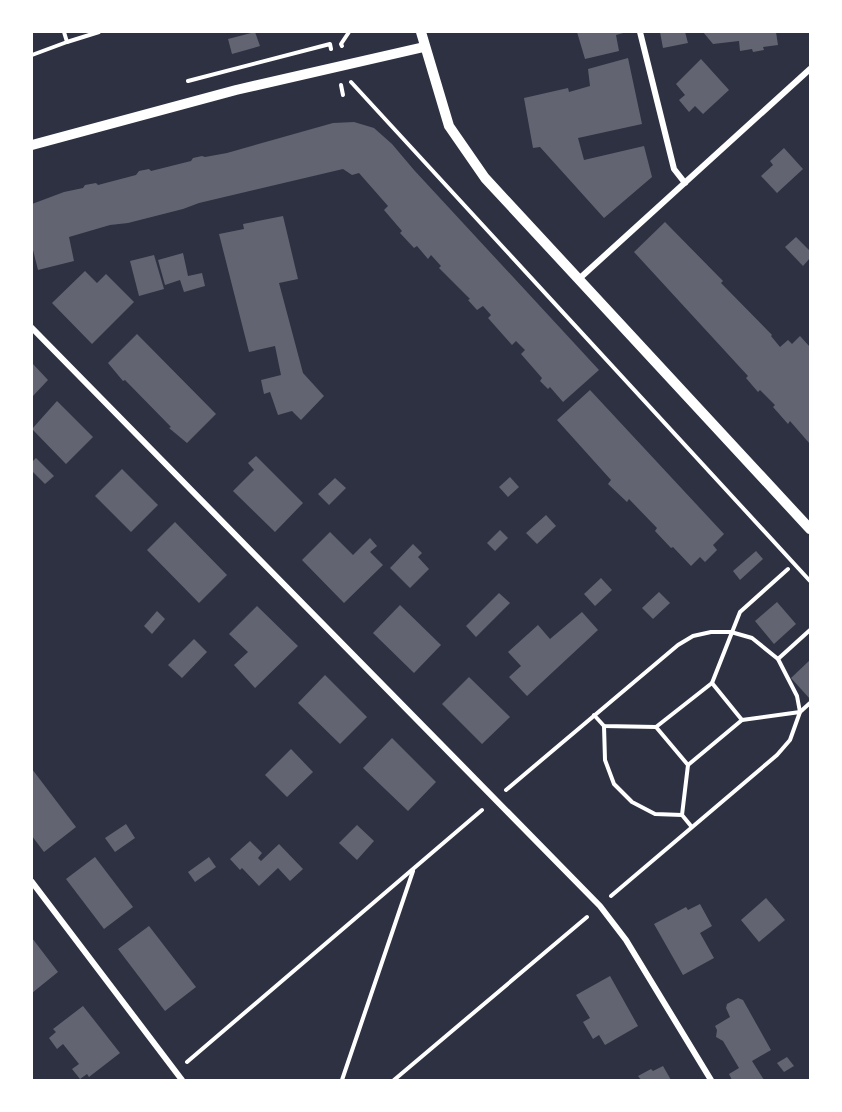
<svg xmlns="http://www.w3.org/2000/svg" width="842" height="1112" viewBox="0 0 842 1112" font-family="'Titillium Web',sans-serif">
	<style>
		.building { fill: #626471 }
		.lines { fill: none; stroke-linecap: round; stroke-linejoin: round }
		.path { stroke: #fff; stroke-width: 4 }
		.minor { stroke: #fff; stroke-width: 6 }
		.tertiary { stroke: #fff; stroke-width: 10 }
	</style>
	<rect width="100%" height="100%" fill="#2d3142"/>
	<g class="building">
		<polygon points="255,32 260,46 232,54 228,39"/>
		<polygon points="577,32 627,32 616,35 619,51 585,59"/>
		<polygon points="660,32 685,32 688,43 663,48"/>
		<polygon points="703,32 776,32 778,45 763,47 764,50 753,52 752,49 740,51 739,41 713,44"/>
		<polygon points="628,58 642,124 578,138 584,160 644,146 652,177 604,218 540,147 533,148 524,98 568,88 569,92 590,86 588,69"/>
		<polygon points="701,59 729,90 703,114 695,106 689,112 679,100 685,95 676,84"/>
		<polygon points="354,122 374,128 392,144 414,170 599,370 563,402 550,387 548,389 540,381 542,378 521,354 525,350 516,341 512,345 488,318 491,315 483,306 477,310 468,300 470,299 439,268 441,266 431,255 428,259 417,246 414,248 400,233 402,231 384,210 388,206 359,173 352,175 343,169 199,203 183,209 128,223 110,225 69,237 74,261 38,270 32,246 32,204 64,192 83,188 85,185 96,183 98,185 136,175 139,171 149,169 151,171 191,161 193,158 202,156 205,157 227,153 333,123"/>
		<polygon points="784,148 803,169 777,193 761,176 773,165 770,161"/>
		<polygon points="283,216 298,279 279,283 303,373 324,396 301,420 292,411 278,415 270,392 264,394 261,380 281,375 275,346 249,352 219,234 244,229 243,224"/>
		<polygon points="665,222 723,281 721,283 772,335 771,336 780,347 788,340 792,344 800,336 810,347 810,444 790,421 788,424 773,407 775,405 760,390 758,392 746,378 748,376 634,252"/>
		<polygon points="796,237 810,251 810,258 803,266 785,247"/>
		<polygon points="183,253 188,276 202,273 205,286 184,292 180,280 165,285 158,260"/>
		<polygon points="154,255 164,289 139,296 130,261"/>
		<polygon points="85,271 97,283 106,274 134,302 92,344 52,303"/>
		<polygon points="137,334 216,414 187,443 169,428 171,427 125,380 123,381 108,363"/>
		<polygon points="32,363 48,380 32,397"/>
		<polygon points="590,390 724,534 713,545 717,550 705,562 700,557 691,566 673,547 671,548 655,531 657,528 629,499 627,502 608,484 611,480 557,420"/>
		<polygon points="57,401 93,437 66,464 32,429"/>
		<polygon points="256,456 303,503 275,532 233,491 254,470 248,463"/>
		<polygon points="36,458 54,476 45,484 32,471 32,462"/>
		<polygon points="122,469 158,505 131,532 95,496"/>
		<polygon points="510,477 519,487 508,497 499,487"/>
		<polygon points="335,478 346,488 329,505 318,494"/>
		<polygon points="546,515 556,526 537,544 526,533"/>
		<polygon points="175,522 227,575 199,603 147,550"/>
		<polygon points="500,530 508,538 495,551 487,543"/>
		<polygon points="330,532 353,555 370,538 377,546 370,552 383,565 344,603 302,560"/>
		<polygon points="413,544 422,553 418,557 429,569 410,588 390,568"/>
		<polygon points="756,551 763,559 740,580 733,571"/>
		<polygon points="601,578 612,590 595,606 584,594"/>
		<polygon points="659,592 670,603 653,619 642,608"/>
		<polygon points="499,593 510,603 476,637 466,626"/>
		<polygon points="777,602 796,624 774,644 755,621"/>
		<polygon points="400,605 441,645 414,673 373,633"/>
		<polygon points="257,606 298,646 255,688 234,665 248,652 229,634"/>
		<polygon points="157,611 165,619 152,634 144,626"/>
		<polygon points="582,612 598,630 527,696 509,677 521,666 508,652 538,625 550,639"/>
		<polygon points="194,639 207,652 182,678 168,665"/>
		<polygon points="810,660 810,699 791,678"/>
		<polygon points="325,675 367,717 340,744 298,703"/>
		<polygon points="469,677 510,717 482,744 442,704"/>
		<polygon points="392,738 436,782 408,811 363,768"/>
		<polygon points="291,749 313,772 287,797 265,775"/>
		<polygon points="32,769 76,827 44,852 32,836"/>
		<polygon points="126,824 135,838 115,852 105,838"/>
		<polygon points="357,825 374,841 357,860 339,843"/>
		<polygon points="250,841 262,853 258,858 261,861 279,844 303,869 290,881 278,868 259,886 242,868 240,870 230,859"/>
		<polygon points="95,857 133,907 104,929 66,879"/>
		<polygon points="209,857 216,867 195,882 188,872"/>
		<polygon points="766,898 785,920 759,942 741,920"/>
		<polygon points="700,904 712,926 700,933 714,958 683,975 654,924 686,907 688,910"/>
		<polygon points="149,926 196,987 165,1011 118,949"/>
		<polygon points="32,938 58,972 32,993"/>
		<polygon points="610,976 638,1026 605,1045 599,1035 593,1039 583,1022 590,1018 576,995"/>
		<polygon points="738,998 743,1000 771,1050 752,1061 764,1080 732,1080 729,1074 739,1068 723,1041 716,1037 717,1030 715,1026 730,1017 726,1008 727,1004"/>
		<polygon points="83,1006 120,1053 89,1077 87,1074 80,1079 72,1069 79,1064 63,1044 57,1049 49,1038 56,1032 53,1029"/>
		<polygon points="787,1057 794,1066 784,1072 777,1063"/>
		<polygon points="663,1066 671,1080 641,1080 638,1076 651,1069 653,1071"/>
	</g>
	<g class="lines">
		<g class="path">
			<polyline points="67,42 99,32"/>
			<polyline points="342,46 341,44 349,32"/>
			<polyline points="32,55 67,42 64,32"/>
			<polyline points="188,81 330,44 331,49"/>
			<polyline points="351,82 810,581"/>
			<polyline points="341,85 343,95"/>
			<polyline points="778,659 810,630"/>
			<polyline points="712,683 740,612 788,569"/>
			<polyline points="594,715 604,726 656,727 712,683 742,720 800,712 810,703"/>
			<polyline points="604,726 605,760 614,784 632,802 655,814 682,815"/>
			<polyline points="656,727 688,765"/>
			<polyline points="506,790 678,645 693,636 711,632 731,632 752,638 778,659 797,696 800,712 790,740 777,755 611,896"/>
			<polyline points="691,826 682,815 688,765 742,720"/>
			<polyline points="187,1062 482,810"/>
			<polyline points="342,1080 413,871"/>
			<polyline points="394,1080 587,917"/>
		</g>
		<g class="minor">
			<polyline points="640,32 674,169 685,183"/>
			<polyline points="580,278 810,69"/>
			<polyline points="32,328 600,906 626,940 711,1080"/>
			<polyline points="32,882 182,1080"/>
		</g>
		<g class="tertiary">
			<polyline points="421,32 449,126 485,178 810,529"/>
			<polyline points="32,145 236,90 424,47"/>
		</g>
	</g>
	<rect width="842" height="1112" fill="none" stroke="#ffffff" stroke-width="66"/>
</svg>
